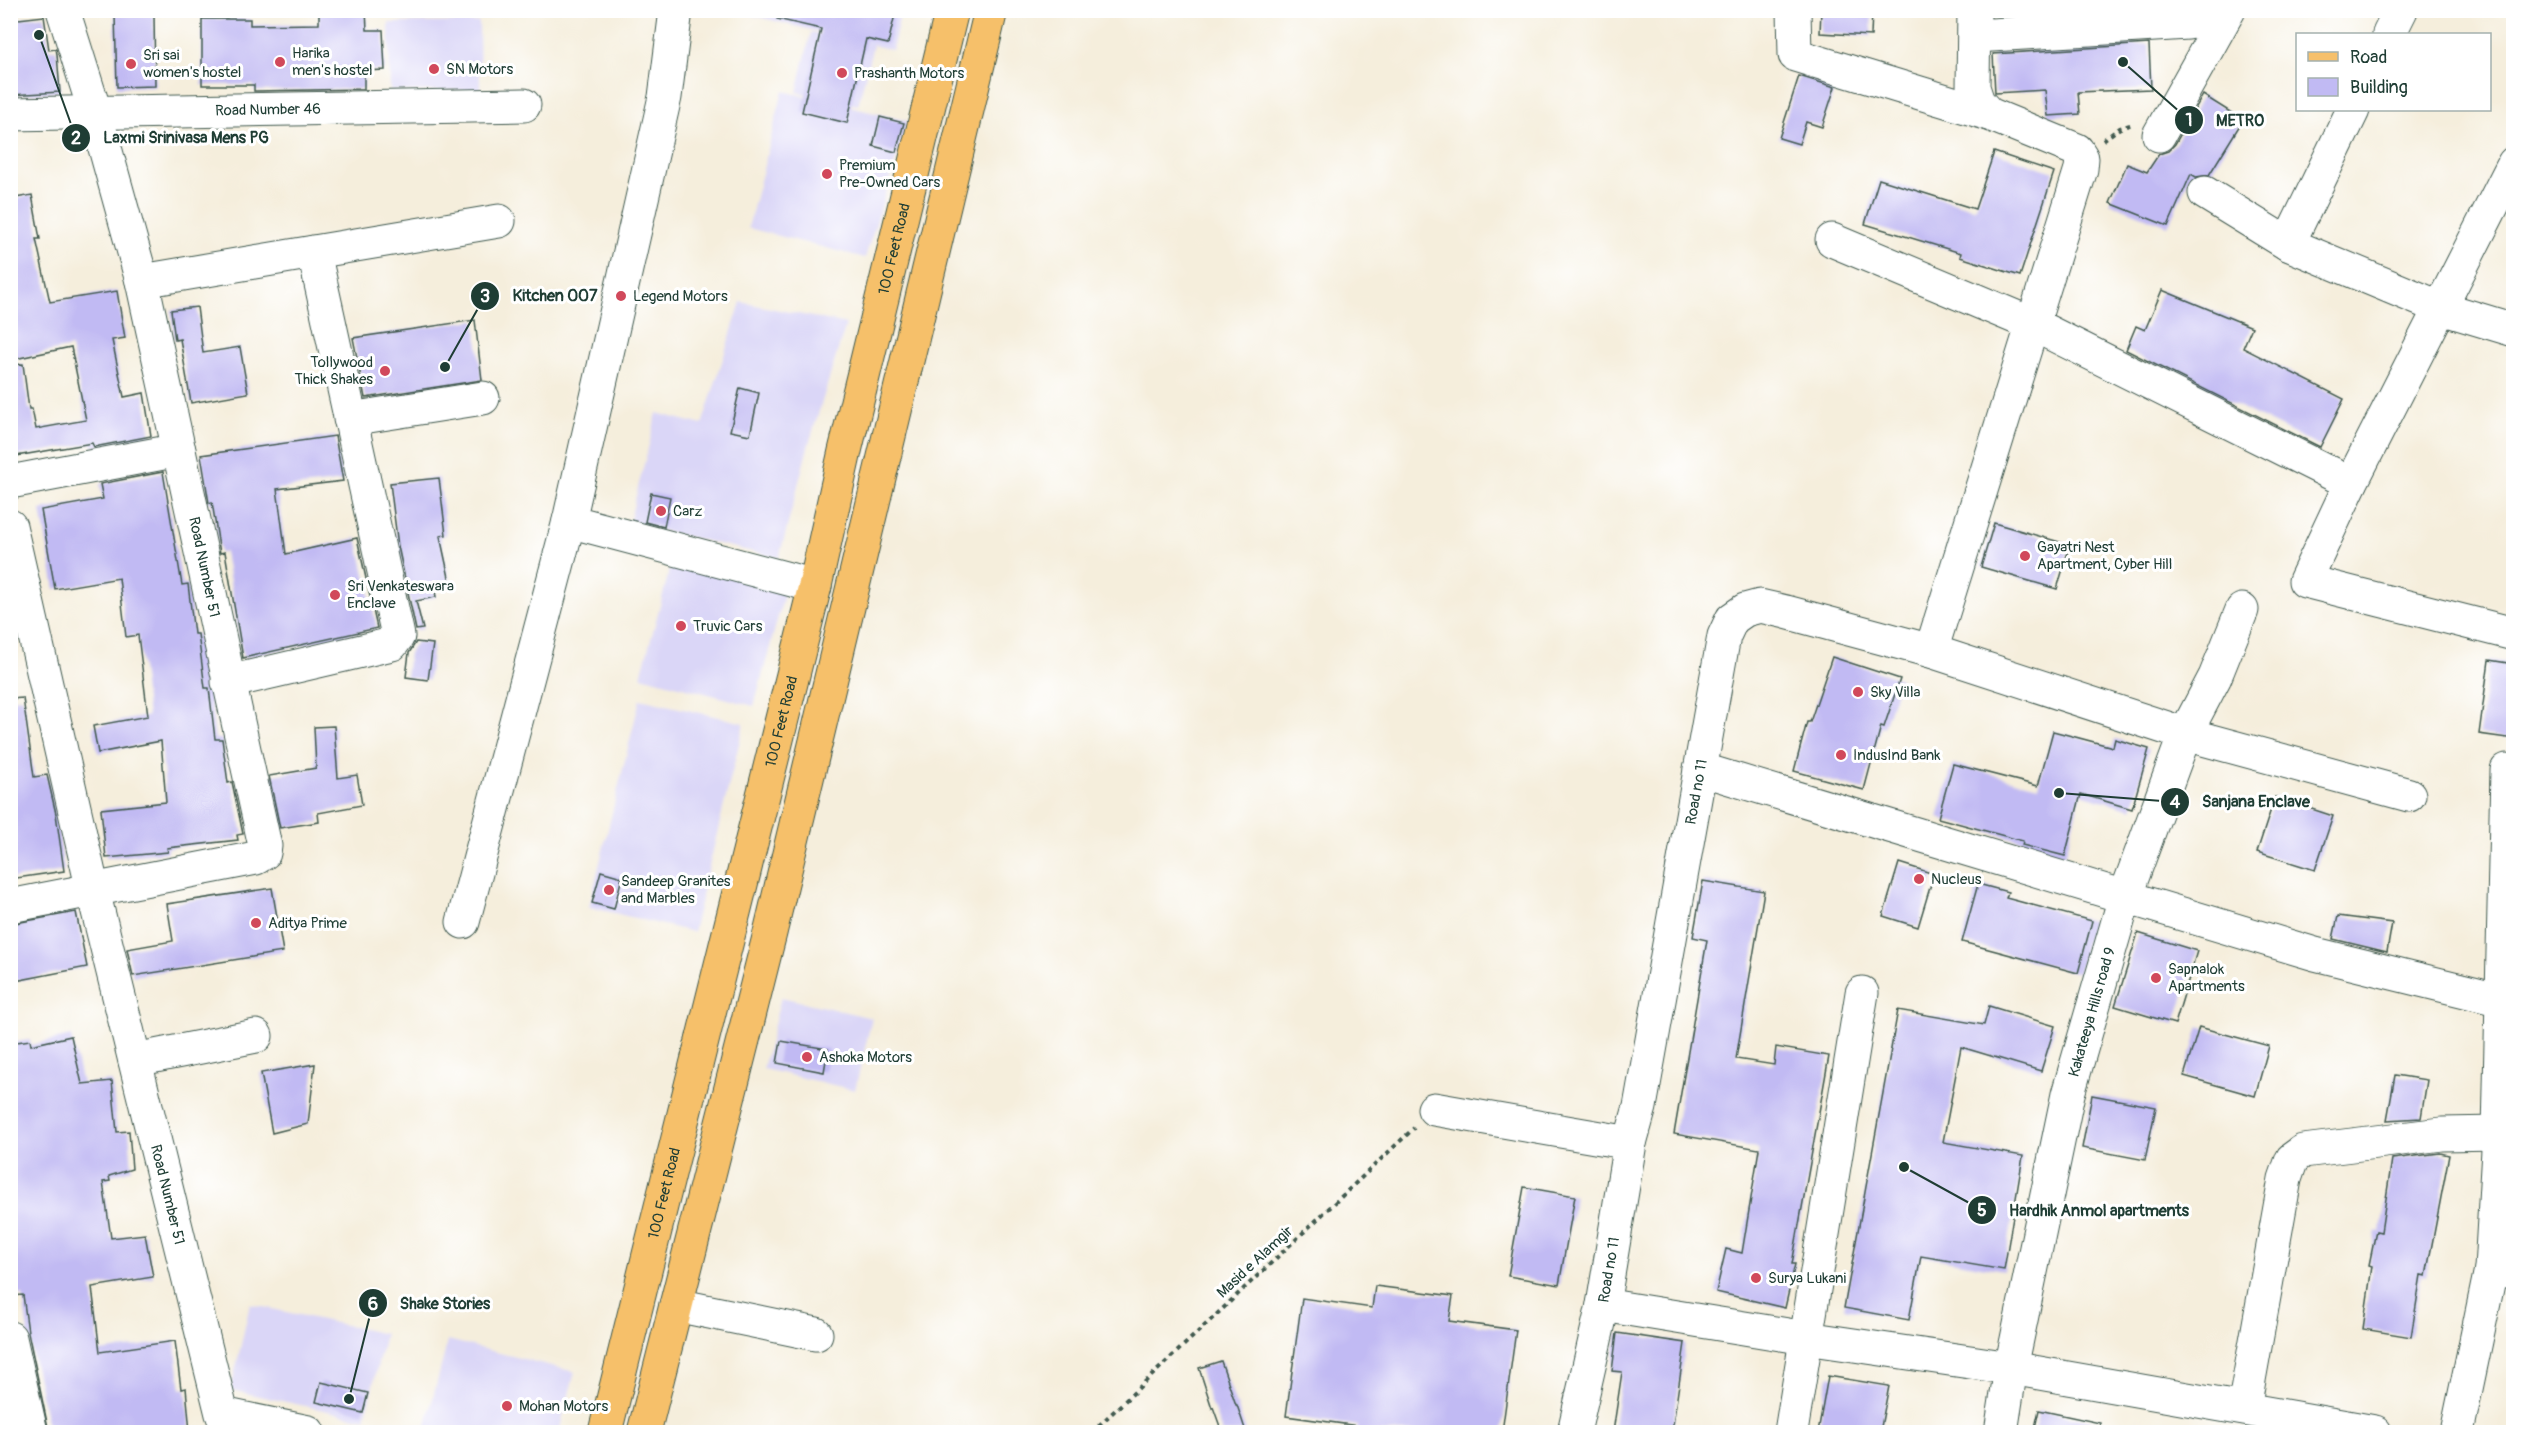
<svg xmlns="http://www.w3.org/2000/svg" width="2524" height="1443" viewBox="0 0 2524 1443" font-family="Pangolin,sans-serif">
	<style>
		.built { fill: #dad6f7 }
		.building { fill: #c1baf3 }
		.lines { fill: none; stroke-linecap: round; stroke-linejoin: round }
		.minor-casing { stroke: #3f584d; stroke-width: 35 }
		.major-casing { stroke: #3f584d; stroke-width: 35 }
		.path { stroke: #3f584d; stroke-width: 4; stroke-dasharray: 4.5 4.5; stroke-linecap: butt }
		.minor { stroke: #fff; stroke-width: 33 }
		.major { stroke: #f6c06b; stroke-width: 33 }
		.poi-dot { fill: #d1495b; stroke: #fff; stroke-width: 2 }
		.labels { text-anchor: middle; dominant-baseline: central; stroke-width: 6; stroke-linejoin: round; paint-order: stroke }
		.poi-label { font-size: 15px; fill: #1f3d34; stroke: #fff; text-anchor: start }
		.street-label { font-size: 15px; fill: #1f3d34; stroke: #fff }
		.leader { fill: none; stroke: #1f3d34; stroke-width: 2 }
		.callout-dot { fill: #1f3d34; stroke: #fff; stroke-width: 2 }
		.mark-label { font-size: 18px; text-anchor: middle; font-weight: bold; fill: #fff }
		.callout-label { font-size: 16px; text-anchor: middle; font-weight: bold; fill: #1f3d34; stroke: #fff; stroke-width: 6; stroke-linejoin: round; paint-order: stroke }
	</style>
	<rect width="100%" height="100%" fill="#fff"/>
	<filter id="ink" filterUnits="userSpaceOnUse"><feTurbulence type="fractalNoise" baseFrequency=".0167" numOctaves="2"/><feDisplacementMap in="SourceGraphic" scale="12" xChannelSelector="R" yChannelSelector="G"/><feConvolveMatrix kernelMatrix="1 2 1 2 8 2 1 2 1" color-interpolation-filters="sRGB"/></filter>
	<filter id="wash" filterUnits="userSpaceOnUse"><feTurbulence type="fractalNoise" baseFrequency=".008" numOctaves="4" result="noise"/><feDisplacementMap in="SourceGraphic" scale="24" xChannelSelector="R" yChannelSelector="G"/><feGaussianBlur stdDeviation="1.35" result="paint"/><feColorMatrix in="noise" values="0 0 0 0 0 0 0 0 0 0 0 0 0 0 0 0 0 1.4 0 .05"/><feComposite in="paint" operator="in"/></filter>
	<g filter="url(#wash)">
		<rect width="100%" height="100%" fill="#f5eedc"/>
		<g class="built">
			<polygon points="748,10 901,11 892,50 873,45 858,105 797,92 811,32 871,45 747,14"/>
			<polygon points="479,22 480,90 390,91 389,23"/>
			<polygon points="783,91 908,121 865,258 748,228"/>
			<polygon points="741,302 846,324 808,447 779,558 629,523 657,413 702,425"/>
			<polygon points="672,561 785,591 754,706 641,676"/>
			<polygon points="640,699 744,723 693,932 589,907"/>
			<polygon points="781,997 872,1018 855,1090 763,1069"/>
			<polygon points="250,1304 385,1334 365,1419 231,1390"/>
			<polygon points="448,1340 575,1372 559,1432 424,1432"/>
		</g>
		<g id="blocks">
			<g class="building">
				<polygon points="319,10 366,10 367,30 383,30 385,70 364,71 364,89 254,91 254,85 202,85 202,19 250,19 250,25 319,24"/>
				<polygon points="778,10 896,10 888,44 866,39 847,123 802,112 821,29 777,19"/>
				<polygon points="1821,10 1872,10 1871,36 1820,33"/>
				<polygon points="115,15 154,15 155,86 117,87"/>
				<polygon points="44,16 49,50 56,49 57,54 60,92 10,95 10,20"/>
				<polygon points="2149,44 2151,89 2078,92 2080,114 2048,116 2045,90 1995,93 1993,54"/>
				<polygon points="1799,76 1835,87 1822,127 1806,122 1799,144 1779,138"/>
				<polygon points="2203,95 2243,120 2209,175 2196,177 2191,174 2168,226 2110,203 2127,164 2147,172 2159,154 2168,151 2175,144"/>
				<polygon points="880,117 904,123 896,152 873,146"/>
				<polygon points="1994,152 2054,172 2020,276 1960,257 1961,253 1865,224 1879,179 1975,209"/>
				<polygon points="32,195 40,239 36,239 50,302 117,291 125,338 112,340 124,397 144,393 151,436 94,447 92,443 10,457 10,365 23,364 29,409 32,409 36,429 86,420 71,347 10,360 10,199"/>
				<polygon points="2162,290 2252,327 2243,348 2344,399 2320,447 2126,350 2136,326 2145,330"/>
				<polygon points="197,307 203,353 240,347 248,393 191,403 180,339 175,340 171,310"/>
				<polygon points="475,320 482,380 365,398 353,338"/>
				<polygon points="740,388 759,393 750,435 730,431"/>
				<polygon points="335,436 343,481 277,489 286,554 357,538 377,628 243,658 225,552 220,553 212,502 209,503 201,455"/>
				<polygon points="163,472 182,585 188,584 194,634 198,634 205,688 209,688 215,739 222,739 228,783 232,782 243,834 237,835 238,840 167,848 168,852 106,858 101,809 166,802 161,741 98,753 93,726 148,716 138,635 126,637 119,578 55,589 41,510 103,499 100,484"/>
				<polygon points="439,478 446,535 440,536 450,582 434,585 436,597 416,601 423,629 416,630 398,546 390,483"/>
				<polygon points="651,493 670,497 664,527 645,522"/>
				<polygon points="1994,523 2070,545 2057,589 1981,567"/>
				<polygon points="416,642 433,644 428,680 406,677 409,653"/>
				<polygon points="1832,657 1900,679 1884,727 1881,726 1864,790 1794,771 1807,722 1810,722"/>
				<polygon points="2489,660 2514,664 2514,739 2479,734"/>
				<polygon points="23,698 34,777 47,775 56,814 64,871 10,879 10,699"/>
				<polygon points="334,726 338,778 357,775 362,805 318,813 319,822 280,828 269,776 316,768 314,727"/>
				<polygon points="2053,731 2113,747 2115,739 2149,749 2132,809 2081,794 2065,856 2022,845 2023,841 1938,818 1953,764 2038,786"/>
				<polygon points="2275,797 2333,816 2315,870 2257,852"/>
				<polygon points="1899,863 1934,874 1918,927 1883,916"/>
				<polygon points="601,871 622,877 614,909 592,903"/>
				<polygon points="1703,881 1764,891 1736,1059 1774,1065 1776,1047 1829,1056 1792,1264 1795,1264 1785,1308 1716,1292 1726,1249 1742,1253 1759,1149 1674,1134 1707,940 1693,937"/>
				<polygon points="1978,884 2008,892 2006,898 2092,921 2078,973 1962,942"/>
				<polygon points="272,888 283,952 133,976 127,949 173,941 167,904"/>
				<polygon points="76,912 87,967 10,982 10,924"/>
				<polygon points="2338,916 2392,923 2387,952 2333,939"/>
				<polygon points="2138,933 2197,951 2175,1024 2115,1006"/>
				<polygon points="1989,1006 2055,1026 2041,1071 1961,1047 1943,1142 2023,1156 2004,1270 1921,1256 1909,1320 1844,1308 1898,1010 1984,1025"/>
				<polygon points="2199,1027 2269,1046 2255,1096 2184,1076"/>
				<polygon points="71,1036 82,1084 112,1081 117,1132 129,1131 132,1169 109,1176 110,1181 103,1182 111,1238 145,1234 153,1277 92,1287 100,1352 175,1341 181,1389 186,1388 190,1432 49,1432 28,1332 23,1295 10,1296 10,1043 30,1040 31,1045"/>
				<polygon points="781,1041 828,1049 824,1072 777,1063"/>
				<polygon points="315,1064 308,1124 272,1133 261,1073"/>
				<polygon points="2395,1075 2427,1080 2421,1118 2387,1120"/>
				<polygon points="2092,1095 2156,1107 2145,1160 2082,1148"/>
				<polygon points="2440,1153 2449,1155 2426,1276 2421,1275 2411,1337 2363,1329 2372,1266 2369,1265 2376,1231 2381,1232 2392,1159"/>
				<polygon points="1524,1187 1575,1196 1559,1285 1508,1276"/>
				<polygon points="1375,1286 1453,1296 1449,1321 1516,1330 1502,1432 1357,1432 1358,1426 1286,1416 1302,1298 1372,1308"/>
				<polygon points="1617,1333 1685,1343 1672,1432 1613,1432 1622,1372 1612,1371"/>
				<polygon points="1221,1361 1236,1405 1237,1405 1246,1432 1222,1432 1213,1407 1212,1408 1199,1368"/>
				<polygon points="1828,1376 1889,1386 1880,1432 1818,1432"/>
				<polygon points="321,1382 368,1393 363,1413 316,1402"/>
				<polygon points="2039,1410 2100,1423 2099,1432 2034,1432"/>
			</g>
		</g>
	</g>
	<g filter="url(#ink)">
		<use href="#blocks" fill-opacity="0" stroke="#3f584d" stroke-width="1.5"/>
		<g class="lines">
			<g class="minor-casing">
				<g id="minor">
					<polyline points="676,10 665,97 569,521 815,586"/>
					<polyline points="1794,10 1795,55 1989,114"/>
					<polyline points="2389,34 2401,10"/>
					<polyline points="1975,36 2188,23 2212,17 2223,10"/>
					<path id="s1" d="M10,114L524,105"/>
					<polyline points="2159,135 2229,10"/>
					<polyline points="2514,163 2351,483 2305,581 2514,634"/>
					<polyline points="2205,193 2288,244 2441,308 2514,330"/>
					<polyline points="1832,240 2032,324 2351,483"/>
					<polyline points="2288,244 2353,110"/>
					<polyline points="314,252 499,221"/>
					<polyline points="142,281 314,252 397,631 398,636 392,644 228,682"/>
					<polyline points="350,419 483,398"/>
					<polyline points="10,482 179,450"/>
					<path id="s2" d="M10,526L93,891L222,1414L308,1432"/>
					<polyline points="1931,651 2081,169 2082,158 2077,150 1989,114 1978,102 1973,87 1974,10"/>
					<polyline points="1700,769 2315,954 2514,1003"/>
					<polyline points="10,906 256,858 264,853 265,846 142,281 95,112 63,10"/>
					<polyline points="463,922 569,521"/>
					<polyline points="135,1060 256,1036"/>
					<polyline points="1434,1109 1630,1143"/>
					<polyline points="2491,1269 2499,1133 2507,770"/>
					<polyline points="676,1305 816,1334"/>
					<polyline points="1603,1305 1806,1338 2011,1368 2375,1432"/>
					<polyline points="10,1338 31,1432"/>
					<polyline points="2244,1408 2285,1179 2292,1159 2303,1151 2442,1134 2499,1133"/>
					<path id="s3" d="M1574,1432L1603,1305L1630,1143L1640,1107L1724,636L1732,619L1745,610L1760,606L1786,612L1931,651L2185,734L2409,795"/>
					<polyline points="1791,1432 1862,993"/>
					<path id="s4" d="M2001,1432L2011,1368L2068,1094L2125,897L2185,734L2215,677L2242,610"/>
					<polyline points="2457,1432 2491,1269 2514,1272"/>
				</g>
			</g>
			<g class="major-casing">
				<g id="major">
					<path id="s5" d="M605,1432L815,586L845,451L952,10"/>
					<polyline points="644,1432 770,933 991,10"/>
				</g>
			</g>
			<g class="path">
				<polyline points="2103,140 2120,128 2133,124"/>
				<polyline points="1092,1432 1414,1128"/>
			</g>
			<use href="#minor" class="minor"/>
			<use href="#major" class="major"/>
		</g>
	</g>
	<g class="poi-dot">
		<circle cx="280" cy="62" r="6"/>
		<circle cx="131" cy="64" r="6"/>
		<circle cx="434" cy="69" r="6"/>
		<circle cx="842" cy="73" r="6"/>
		<circle cx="827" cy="174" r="6"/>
		<circle cx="621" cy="296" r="6"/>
		<circle cx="385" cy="371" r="6"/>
		<circle cx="661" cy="511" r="6"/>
		<circle cx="2025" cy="556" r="6"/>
		<circle cx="335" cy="595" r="6"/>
		<circle cx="681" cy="626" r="6"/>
		<circle cx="1858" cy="692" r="6"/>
		<circle cx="1841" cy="755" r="6"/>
		<circle cx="1919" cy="879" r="6"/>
		<circle cx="609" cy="890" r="6"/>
		<circle cx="256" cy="923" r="6"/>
		<circle cx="2156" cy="978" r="6"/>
		<circle cx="807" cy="1057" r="6"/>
		<circle cx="1756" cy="1278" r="6"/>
		<circle cx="507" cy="1406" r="6"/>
	</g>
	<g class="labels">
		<g class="poi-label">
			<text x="292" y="53">Harika<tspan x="292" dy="17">men's hostel</tspan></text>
			<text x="143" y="55">Sri sai<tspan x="143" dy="17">women's hostel</tspan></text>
			<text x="446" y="69">SN Motors</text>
			<text x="854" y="73">Prashanth Motors</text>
			<text x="839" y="165">Premium<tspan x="839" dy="17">Pre-Owned Cars</tspan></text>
			<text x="633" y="296">Legend Motors</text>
			<text x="373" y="362" text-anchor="end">Tollywood<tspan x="373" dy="17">Thick Shakes</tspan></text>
			<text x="673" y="511">Carz</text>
			<text x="2037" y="547">Gayatri Nest<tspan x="2037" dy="17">Apartment, Cyber Hill</tspan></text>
			<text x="347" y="586">Sri Venkateswara<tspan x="347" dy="17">Enclave</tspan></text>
			<text x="693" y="626">Truvic Cars</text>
			<text x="1870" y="692">Sky Villa</text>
			<text x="1853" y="755">IndusInd Bank</text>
			<text x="1931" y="879">Nucleus</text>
			<text x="621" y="881">Sandeep Granites<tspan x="621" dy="17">and Marbles</tspan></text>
			<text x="268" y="923">Aditya Prime</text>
			<text x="2168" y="969">Sapnalok<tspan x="2168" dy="17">Apartments</tspan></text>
			<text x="819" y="1057">Ashoka Motors</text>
			<text x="1768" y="1278">Surya Lukani</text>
			<text x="519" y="1406">Mohan Motors</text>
		</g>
		<g class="street-label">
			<text stroke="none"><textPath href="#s1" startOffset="258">Road Number 46</textPath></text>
			<text stroke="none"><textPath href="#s5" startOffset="1218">100 Feet Road</textPath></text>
			<text transform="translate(204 567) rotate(78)">Road Number 51</text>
			<text stroke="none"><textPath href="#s5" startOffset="732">100 Feet Road</textPath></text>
			<text stroke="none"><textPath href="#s3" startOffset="652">Road no 11</textPath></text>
			<text stroke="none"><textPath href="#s4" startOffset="430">Kakateeya Hills road 9</textPath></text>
			<text stroke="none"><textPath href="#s5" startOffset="246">100 Feet Road</textPath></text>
			<text stroke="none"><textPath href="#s2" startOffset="687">Road Number 51</textPath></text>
			<text transform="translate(1255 1262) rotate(-43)">Masid e Alamgir</text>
			<text stroke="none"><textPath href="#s3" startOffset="166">Road no 11</textPath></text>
		</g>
	</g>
	<path class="leader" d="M2123 62L2189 120M39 35L76 138M445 367L485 296M2059 793L2175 802M1904 1167L1982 1210M349 1399L373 1303"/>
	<g class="callout-dot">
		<circle cx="2123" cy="62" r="6"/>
		<circle cx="39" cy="35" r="6"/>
		<circle cx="445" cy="367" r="6"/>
		<circle cx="2059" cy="793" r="6"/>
		<circle cx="1904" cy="1167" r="6"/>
		<circle cx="349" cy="1399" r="6"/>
		<circle cx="2189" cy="120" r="15"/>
		<circle cx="76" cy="138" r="15"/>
		<circle cx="485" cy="296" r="15"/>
		<circle cx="2175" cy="802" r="15"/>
		<circle cx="1982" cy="1210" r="15"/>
		<circle cx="373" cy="1303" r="15"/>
	</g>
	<g class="mark-label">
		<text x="2189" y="126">1</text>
		<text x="76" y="144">2</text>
		<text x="485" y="302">3</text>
		<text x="2175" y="808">4</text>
		<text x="1982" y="1216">5</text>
		<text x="373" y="1310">6</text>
	</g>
	<g class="callout-label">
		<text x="2240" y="126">METRO</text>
		<text x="186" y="143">Laxmi Srinivasa Mens PG</text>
		<text x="555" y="301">Kitchen 007</text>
		<text x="2256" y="807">Sanjana Enclave</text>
		<text x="2099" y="1216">Hardhik Anmol apartments</text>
		<text x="445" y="1309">Shake Stories</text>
	</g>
	<rect width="2524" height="1443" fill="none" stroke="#fff" stroke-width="36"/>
	<rect x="2296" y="33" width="195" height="78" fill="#ffffff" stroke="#a5b1ae" stroke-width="1.5"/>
	<rect x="2308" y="52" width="30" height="9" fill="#f6c06b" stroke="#a5b1ae" stroke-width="1.5"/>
	<text x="2350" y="63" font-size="18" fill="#1f3d34">Road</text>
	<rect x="2308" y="78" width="30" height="18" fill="#c1baf3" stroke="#a5b1ae" stroke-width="1.5"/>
	<text x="2350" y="93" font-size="18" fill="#1f3d34">Building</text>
</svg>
